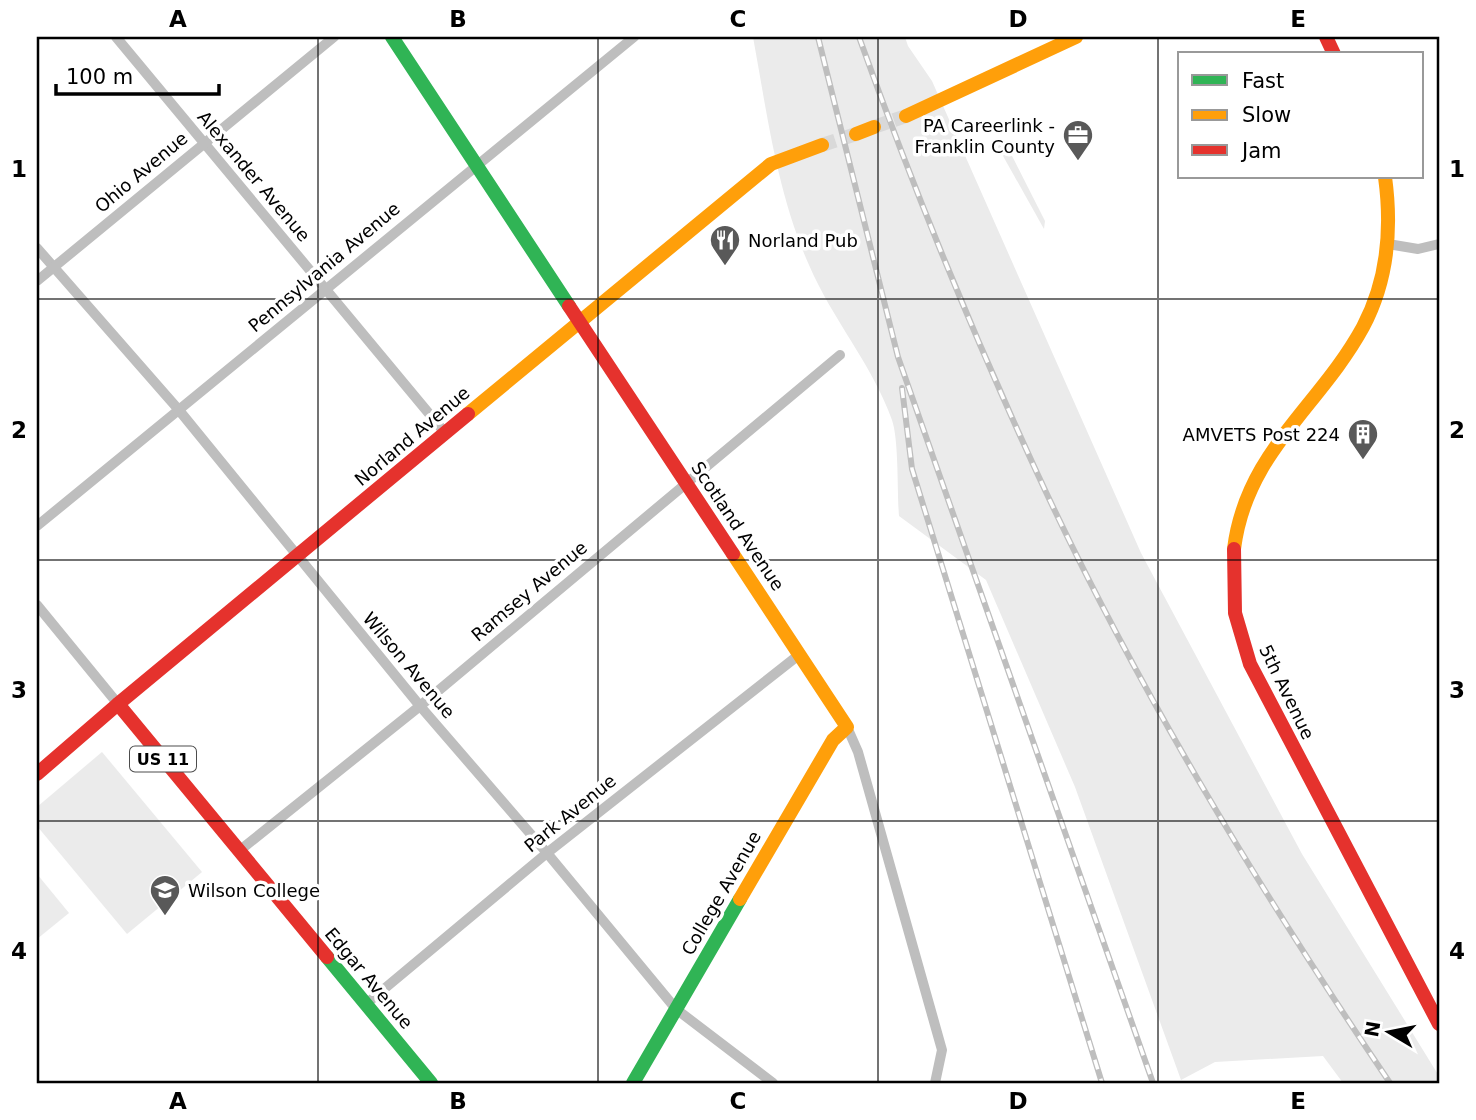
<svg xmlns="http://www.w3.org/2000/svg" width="1476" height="1120" viewBox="0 0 1476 1120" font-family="'DejaVu Sans',sans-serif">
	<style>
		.green { fill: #ebebeb }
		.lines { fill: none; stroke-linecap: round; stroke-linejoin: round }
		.secondary-tunnel { stroke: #d9d9d9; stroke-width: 14; stroke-dasharray: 14 7; stroke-linecap: butt }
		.street { stroke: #bebebe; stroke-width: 10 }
		.fast { stroke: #30b455; stroke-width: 14 }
		.slow { stroke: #ff9f0a; stroke-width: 14 }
		.jam { stroke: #e5322d; stroke-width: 14 }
		.rail-casing { stroke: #bebebe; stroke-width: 6 }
		.rail { stroke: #fff; stroke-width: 3.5; stroke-dasharray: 10; stroke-linecap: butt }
		.grid { fill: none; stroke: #000; stroke-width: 2; stroke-opacity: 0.55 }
		.labels { text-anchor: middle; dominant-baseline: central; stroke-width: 7; stroke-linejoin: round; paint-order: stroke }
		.shield { fill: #fff; stroke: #4c4c4c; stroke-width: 2 }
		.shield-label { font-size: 16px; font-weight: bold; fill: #000 }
		.poi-label { font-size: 18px; fill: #000; stroke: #fff; text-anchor: end }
		.street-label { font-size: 18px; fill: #000; stroke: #fff }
		.neatline { fill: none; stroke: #000; stroke-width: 2.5 }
		.grid-label { font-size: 23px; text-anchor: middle; font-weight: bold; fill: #000 }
	</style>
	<rect width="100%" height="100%" fill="#fff"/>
	<g class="green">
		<path d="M753,37H905L908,46L932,81L1141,553L1302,854L1439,1076V1083H1343L1323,1056L1215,1062L1181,1080L1075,787L986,580L899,516C897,491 899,441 892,420C872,364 832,319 809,265C777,193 767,113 753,37Z"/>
		<polygon points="1001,140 1004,140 1045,221 1044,229 998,147"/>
		<polygon points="102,752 202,872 127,934 37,826 37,807"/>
		<polygon points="37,874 69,913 37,939"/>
	</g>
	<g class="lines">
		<g class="secondary-tunnel">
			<polyline points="874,127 906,116"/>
			<polyline points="822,145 856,134"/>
		</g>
		<g class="street">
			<polyline points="116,37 446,434"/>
			<polyline points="1388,244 1418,249 1439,244"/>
			<polyline points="37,248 178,409 420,706 547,853 676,1009 773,1083"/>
			<polyline points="37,281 334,37"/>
			<polyline points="37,526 634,37"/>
			<polyline points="37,605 118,704"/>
			<polyline points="847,727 858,752 942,1050 935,1083"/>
			<polyline points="239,851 420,706 840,355"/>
			<polyline points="366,1004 547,853 800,654"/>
		</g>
		<g class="fast">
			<polyline points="392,37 569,306"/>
			<polyline points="327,957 431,1083"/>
			<polyline points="633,1083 740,899"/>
		</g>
		<g class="slow">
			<polyline points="906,116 1076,37"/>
			<polyline points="856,134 874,127"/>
			<polyline points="468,414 771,164 822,145"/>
			<path d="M1234,549C1246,452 1320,406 1363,327C1388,280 1392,228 1385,177"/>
			<polyline points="733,554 847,727 833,740 740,899"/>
		</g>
		<g class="jam">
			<polyline points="1326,37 1334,54"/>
			<polyline points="569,306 733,554"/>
			<polyline points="1234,549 1235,613 1250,664 1439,1024"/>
			<polyline points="118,704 468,414"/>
			<polyline points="37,774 118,704 327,957"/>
		</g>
		<g class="rail-casing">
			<g id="rail">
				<polyline points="818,37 898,357 1153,1083"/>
				<path d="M859,37C912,185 972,332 1038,475C1136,687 1259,889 1390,1083"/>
				<polyline points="902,388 912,469 1102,1083"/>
			</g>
		</g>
		<use href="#rail" class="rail"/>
	</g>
	<path class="grid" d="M318,37V1083M598,37V1083M878,37V1083M1158,37V1083M37,299H1439M37,560H1439M37,821H1439"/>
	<defs>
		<g id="office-pin" transform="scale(1.575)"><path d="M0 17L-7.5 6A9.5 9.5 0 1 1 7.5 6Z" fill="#595959" stroke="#fff"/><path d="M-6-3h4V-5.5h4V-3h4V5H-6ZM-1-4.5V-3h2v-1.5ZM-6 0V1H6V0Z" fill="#fff"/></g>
		<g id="restaurant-pin" transform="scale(1.575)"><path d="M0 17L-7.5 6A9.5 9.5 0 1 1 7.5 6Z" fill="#595959" stroke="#fff"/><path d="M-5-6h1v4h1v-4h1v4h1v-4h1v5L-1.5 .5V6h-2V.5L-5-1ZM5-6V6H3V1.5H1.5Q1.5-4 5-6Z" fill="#fff"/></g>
		<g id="building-pin" transform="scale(1.575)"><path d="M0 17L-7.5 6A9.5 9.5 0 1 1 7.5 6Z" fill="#595959" stroke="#fff"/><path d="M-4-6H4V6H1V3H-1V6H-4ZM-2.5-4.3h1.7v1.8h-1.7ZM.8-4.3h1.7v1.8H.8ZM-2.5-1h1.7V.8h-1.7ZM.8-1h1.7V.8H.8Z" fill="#fff"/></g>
		<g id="university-pin" transform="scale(1.575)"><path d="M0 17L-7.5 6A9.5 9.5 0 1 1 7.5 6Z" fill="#595959" stroke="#fff"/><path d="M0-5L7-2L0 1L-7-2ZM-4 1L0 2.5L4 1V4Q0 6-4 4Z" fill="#fff"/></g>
	</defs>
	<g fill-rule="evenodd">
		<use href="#office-pin" x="1078" y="135"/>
		<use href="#restaurant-pin" x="725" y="240"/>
		<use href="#building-pin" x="1363" y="434"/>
		<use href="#university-pin" x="165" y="890"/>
	</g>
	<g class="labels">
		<rect class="shield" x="130" y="746.5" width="66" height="25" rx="5"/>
		<g class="shield-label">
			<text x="163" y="759">US 11</text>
		</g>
		<g class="poi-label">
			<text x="1055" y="125">PA Careerlink -<tspan x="1055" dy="21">Franklin County</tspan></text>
			<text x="748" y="240" text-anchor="start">Norland Pub</text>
			<text x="1340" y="434">AMVETS Post 224</text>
			<text x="188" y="890" text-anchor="start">Wilson College</text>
		</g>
		<g class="street-label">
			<text transform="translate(141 172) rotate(-40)">Ohio Avenue</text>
			<text transform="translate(254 176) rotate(50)">Alexander Avenue</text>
			<text transform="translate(324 267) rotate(-40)">Pennsylvania Avenue</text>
			<text transform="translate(412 436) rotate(-40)">Norland Avenue</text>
			<text transform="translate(738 526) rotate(56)">Scotland Avenue</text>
			<text transform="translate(529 591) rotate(-40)">Ramsey Avenue</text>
			<text transform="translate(409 665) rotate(50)">Wilson Avenue</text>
			<text transform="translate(1287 692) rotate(64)">5th Avenue</text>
			<text transform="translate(570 813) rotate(-39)">Park Avenue</text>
			<text transform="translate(721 893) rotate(-60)">College Avenue</text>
			<text transform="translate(369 978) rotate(50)">Edgar Avenue</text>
		</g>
	</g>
	<rect width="1476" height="1120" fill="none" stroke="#ffffff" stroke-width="77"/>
	<rect x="1178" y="52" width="245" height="126" fill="#ffffff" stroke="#999999" stroke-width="2"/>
	<rect x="1192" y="75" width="35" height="10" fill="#30b455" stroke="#999999" stroke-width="2"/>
	<text x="1242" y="88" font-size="21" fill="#000000">Fast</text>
	<rect x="1192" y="110" width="35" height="10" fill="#ff9f0a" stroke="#999999" stroke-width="2"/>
	<text x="1242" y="122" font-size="21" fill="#000000">Slow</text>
	<rect x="1192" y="145" width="35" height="10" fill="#e5322d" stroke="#999999" stroke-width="2"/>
	<text x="1242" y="158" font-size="21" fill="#000000">Jam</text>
	<g transform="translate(1389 1032) rotate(280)" stroke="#ffffff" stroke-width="5" paint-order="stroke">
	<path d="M0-5L12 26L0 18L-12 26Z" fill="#000000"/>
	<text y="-10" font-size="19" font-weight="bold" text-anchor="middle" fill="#000000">N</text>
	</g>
	<path d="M56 84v10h163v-10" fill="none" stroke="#000000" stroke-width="3.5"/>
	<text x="66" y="84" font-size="21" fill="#000000" stroke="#ffffff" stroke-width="5" paint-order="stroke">100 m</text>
	<rect x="38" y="38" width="1400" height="1044" class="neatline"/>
	<g class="grid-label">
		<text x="178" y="27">A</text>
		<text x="458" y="27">B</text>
		<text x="738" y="27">C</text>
		<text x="1018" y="27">D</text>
		<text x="1298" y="27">E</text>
		<text x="19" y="177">1</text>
		<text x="1457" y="177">1</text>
		<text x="19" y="438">2</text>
		<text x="1457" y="438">2</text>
		<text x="19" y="698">3</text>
		<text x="1457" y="698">3</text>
		<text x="19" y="959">4</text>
		<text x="1457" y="959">4</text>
		<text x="178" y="1109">A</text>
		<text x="458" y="1109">B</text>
		<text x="738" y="1109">C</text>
		<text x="1018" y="1109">D</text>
		<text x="1298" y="1109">E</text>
	</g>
</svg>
